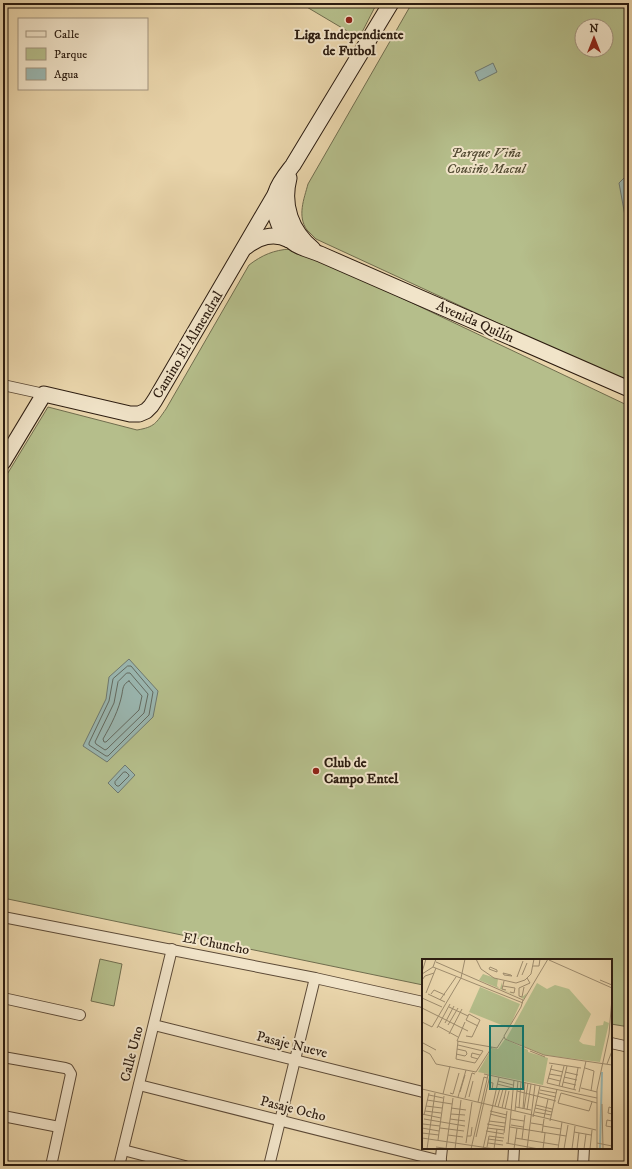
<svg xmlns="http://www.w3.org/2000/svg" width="632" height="1169" viewBox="0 0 632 1169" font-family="'IM FELL DW Pica',serif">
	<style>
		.green { fill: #b5be8b; stroke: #706d4e; fill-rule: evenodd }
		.water { fill: #9ab7b1; stroke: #6e7971 }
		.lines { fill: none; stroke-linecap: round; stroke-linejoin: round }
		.shore { stroke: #636a60; stroke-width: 1 }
		.street-casing { stroke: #5c4a37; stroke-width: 12 }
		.secondary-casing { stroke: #2c1c10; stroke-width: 17 }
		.street { stroke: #f1e4c9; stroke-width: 10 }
		.secondary { stroke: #f1e4c9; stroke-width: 15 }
		.poi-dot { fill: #8f2418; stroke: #f1e4c9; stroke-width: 1.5 }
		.labels { text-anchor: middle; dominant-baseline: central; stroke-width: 4; stroke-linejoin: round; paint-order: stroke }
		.poi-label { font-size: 14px; font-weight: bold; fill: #2c1c10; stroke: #f1e4c9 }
		.park-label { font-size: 14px; font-style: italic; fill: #554d35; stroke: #f1e4c9 }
		.street-label { font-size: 14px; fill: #2c1c10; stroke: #f1e4c9 }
		.inset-river { fill: none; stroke: #9ab7b1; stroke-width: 2 }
		.inset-road { fill: none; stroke: #9e8c6e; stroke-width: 1 }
		.view { fill: #0f766e; fill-opacity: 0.15; stroke: #0f766e; stroke-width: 2 }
		.inset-edge { fill: none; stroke: #2c1c10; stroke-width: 2 }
	</style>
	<rect width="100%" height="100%" fill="#ead6ac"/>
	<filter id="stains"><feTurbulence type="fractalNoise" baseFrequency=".005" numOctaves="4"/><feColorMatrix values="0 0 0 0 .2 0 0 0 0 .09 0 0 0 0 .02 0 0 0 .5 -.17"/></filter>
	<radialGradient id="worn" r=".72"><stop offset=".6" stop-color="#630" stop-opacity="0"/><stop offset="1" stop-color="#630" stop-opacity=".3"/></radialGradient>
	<g class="green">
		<polygon points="300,3 377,3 359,38"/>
		<path d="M412,3H629V382L504,326L316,239C313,236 310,233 307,230C297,216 304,199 308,184ZM582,26H606V50H582Z"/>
		<path d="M290,249L307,253L629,406V1027L611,1024V960H423V985L3,898V481L48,407L137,430C155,427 156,423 166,409L249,265C262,255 274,250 290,249Z"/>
		<polygon points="100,959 122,964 114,1006 91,1001"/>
	</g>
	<g class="water">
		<polygon points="493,63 497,72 479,81 475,72"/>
		<polygon points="629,173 629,219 625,216 619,183"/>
		<polygon points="129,659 158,691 153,717 107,762 83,746 106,699 109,677"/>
		<polygon points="125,765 135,775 118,793 108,783"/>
	</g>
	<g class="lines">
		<g class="shore">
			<polygon points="128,666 131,666 153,692 149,715 108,756 106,756 89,745 89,743 109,701 113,679"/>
			<polygon points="127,673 130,673 148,694 144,713 107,749 105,750 96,744 95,742 114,703 118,682"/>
			<path d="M129,681L142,696L139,710L106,742H104L103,739C111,725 119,710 122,694C123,688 123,684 129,681Z"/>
			<polygon points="124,772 126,772 129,775 129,776 119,786 117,786 115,784 115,782"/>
		</g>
		<g class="street-casing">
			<g id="street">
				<polyline points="3,385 44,394"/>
				<polyline points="3,917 315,978 423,1002"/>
				<polyline points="3,998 80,1015"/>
				<polyline points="154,1025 423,1092"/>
				<polyline points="611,1043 629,1047"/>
				<polyline points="3,1057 65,1068 68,1069 71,1074 51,1166"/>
				<polyline points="139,1085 441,1161"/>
				<polyline points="3,1116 59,1127"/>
				<polyline points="123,1150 185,1166"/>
				<polyline points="119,1166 172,949"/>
				<polyline points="269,1166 315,978"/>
				<polyline points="440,1166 442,1148"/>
				<polyline points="513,1166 514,1148"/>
				<polyline points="583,1166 584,1148"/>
			</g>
		</g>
		<g class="secondary-casing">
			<g id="secondary">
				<path d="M289,178C282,205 291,231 313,249"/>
				<path d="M289,240C278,228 271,209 276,192C279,182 287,173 293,165L391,3"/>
				<path d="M246,247C258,237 274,232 289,240C292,241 294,244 297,245C304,249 313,251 320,254L629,389"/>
				<polyline points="3,462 44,394 130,414 139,414 146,411 151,406 155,400 276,193"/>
			</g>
		</g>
		<use href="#street" class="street"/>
		<use href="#secondary" class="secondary"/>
	</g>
	<g class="poi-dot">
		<circle cx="349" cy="20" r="4"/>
		<circle cx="316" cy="771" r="4"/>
	</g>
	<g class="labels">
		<g class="poi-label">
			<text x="349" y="35">Liga Independiente<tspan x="349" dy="16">de Futbol</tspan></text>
			<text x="324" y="763" text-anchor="start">Club de<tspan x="324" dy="16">Campo Entel</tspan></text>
		</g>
		<g class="park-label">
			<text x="486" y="153">Parque Viña<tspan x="486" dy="16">Cousiño Macul</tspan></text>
		</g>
		<g class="street-label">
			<text transform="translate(475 322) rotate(24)">Avenida Quilín</text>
			<text transform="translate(188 345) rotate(-59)">Camino El Almendral</text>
			<text transform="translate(216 944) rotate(11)">El Chuncho</text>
			<text transform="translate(292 1045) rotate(14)">Pasaje Nueve</text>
			<text transform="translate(132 1054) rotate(-76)">Calle Uno</text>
			<text transform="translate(293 1109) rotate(14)">Pasaje Ocho</text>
		</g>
	</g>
	<g transform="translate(422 959)">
		<rect width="190" height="190" fill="#ead6ac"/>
		<path d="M61,15L76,20L75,27L78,30L80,23V30L99,39L105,34L102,40L57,21ZM115,24L125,30L133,26L147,30L169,55L157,82L161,85L173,87L174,67L181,66L182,62L187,64L178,103L122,96L84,80ZM58,28L98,45L87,69L47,53ZM83,80L106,91V93L126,99L121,126L56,113L70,89L76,90Z" fill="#b5be8b"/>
		<path class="inset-river" d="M178,190L180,113"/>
		<path class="inset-road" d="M54,0L59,10L72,19L94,24L103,21L109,15L112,0M127,1L190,29M14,3L101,41L99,48L82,77L83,80L122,96L190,106M111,7H117L118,0M11,8L101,44M68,8L75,11V13L67,10ZM0,13L4,0M81,14L89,16L90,17L82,16ZM0,15L11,8L14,0M100,16L105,4M95,18L101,2M0,21L3,17L12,14M178,21L190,26M82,22L80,30L84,31M81,27L93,29L92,34L88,33M102,28L100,38L97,37V29L108,24L105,19M4,34L14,9M6,35L23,43M9,35L12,31L23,36M0,39L20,48M18,41L34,18M101,42L126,0M27,48L46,57M0,49L46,72M0,63L10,68L39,19L43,0M43,63L35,82L75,89L82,78M23,64L32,47M26,66L36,49M16,67L36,78M15,69L28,45M27,75L40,50M44,77L50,78L58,61L47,55L44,61L56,67M1,84L14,91M36,86L61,92L53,104L34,100L36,82M0,91L8,95L14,105L54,113L70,88M108,92L123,98M34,95L43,97L45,95L44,92L35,90M56,100L49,98L50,94L58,96M127,104L159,109M185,105L190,92M163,109L172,112L169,132M128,110L141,113M143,113L156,116M62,115L175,139M127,115L139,117M142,118L155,121M126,119L138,122M76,122L91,126M66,123L71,124L70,131M141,123L154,126M125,124L154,131M125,124L130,106M75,125L91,129M137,127L142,107M140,128L145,107M159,129L175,133M0,130L174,171M152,130L156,109M118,131L134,134M95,132L134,142M38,133L43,116M157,133L164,102M28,134L31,135L37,114M117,134L134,138M21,135L28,107M7,136L21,139M36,138L44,111M47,138L51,122M43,139L50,114L53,115M5,141L30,145M56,143L62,118L65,119M170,143L167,152L136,144L139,134L175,144M180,145L181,190M114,146L130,150M4,147L20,149M73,147L78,129M76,148L81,130M94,148L109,151M29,149L44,151M80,149L84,131M97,149L99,123M113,149L130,153M190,149L187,148L186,154L190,155M83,150L87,132M101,150L103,123M102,150L106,124M105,151L109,125M3,152L19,154M68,152L85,156M93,152L96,122M113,153L129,156M0,155L19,159M29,155L43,156M68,155L84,159M2,156L7,134M111,158L118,127M122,159L126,140M2,160L43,167M28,160L43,162M89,160L102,162M67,162L83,164M128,162L135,130M190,162L185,161L184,167L190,168M109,164L121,166M1,165L18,167M65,165L83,168M89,166L101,168M121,167L139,170M88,168L144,177M0,169L17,172M18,169L42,172M65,169L82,171M64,172L82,175M152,173L169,176M0,174L17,176M82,174L85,152M120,174L122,160M26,176L41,178M45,177H49L50,168M54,178L68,116M0,179L73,190M93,179L136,186M66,180L81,182M100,180L103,156M16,181L22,137M44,184L50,143M66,184L81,186M84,184L117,190M175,184L190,187M86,185L92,121M14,188L29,190M65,188L67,177L82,179M5,190L13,134M24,190L31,139M33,190L39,141M49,190L66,116M61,190L77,118M72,190L75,170M92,190L95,169M105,190L113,126M121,190L123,174M136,190L140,163M142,190L146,166M150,190L153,167M155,190L157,174M162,190L164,175M168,190L170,171M175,190V131L187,75L190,39"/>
		<path class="view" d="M68,67H101V130H68Z"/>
		<rect width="190" height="190" class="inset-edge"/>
	</g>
	<rect width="632" height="1169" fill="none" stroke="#ead6ac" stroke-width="16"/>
	<rect x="4" y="4" width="624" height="1161" fill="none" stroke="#2c1c10" stroke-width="2"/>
	<rect x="8" y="8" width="616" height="1153" fill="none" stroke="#2c1c10"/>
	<rect x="18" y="18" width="130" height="72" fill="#f1e4c9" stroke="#a2947f"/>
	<rect x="26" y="31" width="20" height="6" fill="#f1e4c9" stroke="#a2947f"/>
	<text x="54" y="38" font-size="12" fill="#2c1c10">Calle</text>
	<rect x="26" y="48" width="20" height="12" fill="#b5be8b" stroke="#a2947f"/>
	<text x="54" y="58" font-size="12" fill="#2c1c10">Parque</text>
	<rect x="26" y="68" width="20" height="12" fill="#9ab7b1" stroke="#a2947f"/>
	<text x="54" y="78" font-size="12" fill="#2c1c10">Agua</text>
	<g transform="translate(594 38)"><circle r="19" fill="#f1e4c9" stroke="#a2947f"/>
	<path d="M0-3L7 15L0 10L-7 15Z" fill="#8f2418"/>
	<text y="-6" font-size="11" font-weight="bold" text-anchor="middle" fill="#2c1c10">N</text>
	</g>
	<rect width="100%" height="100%" filter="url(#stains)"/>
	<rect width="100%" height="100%" fill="url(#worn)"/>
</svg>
